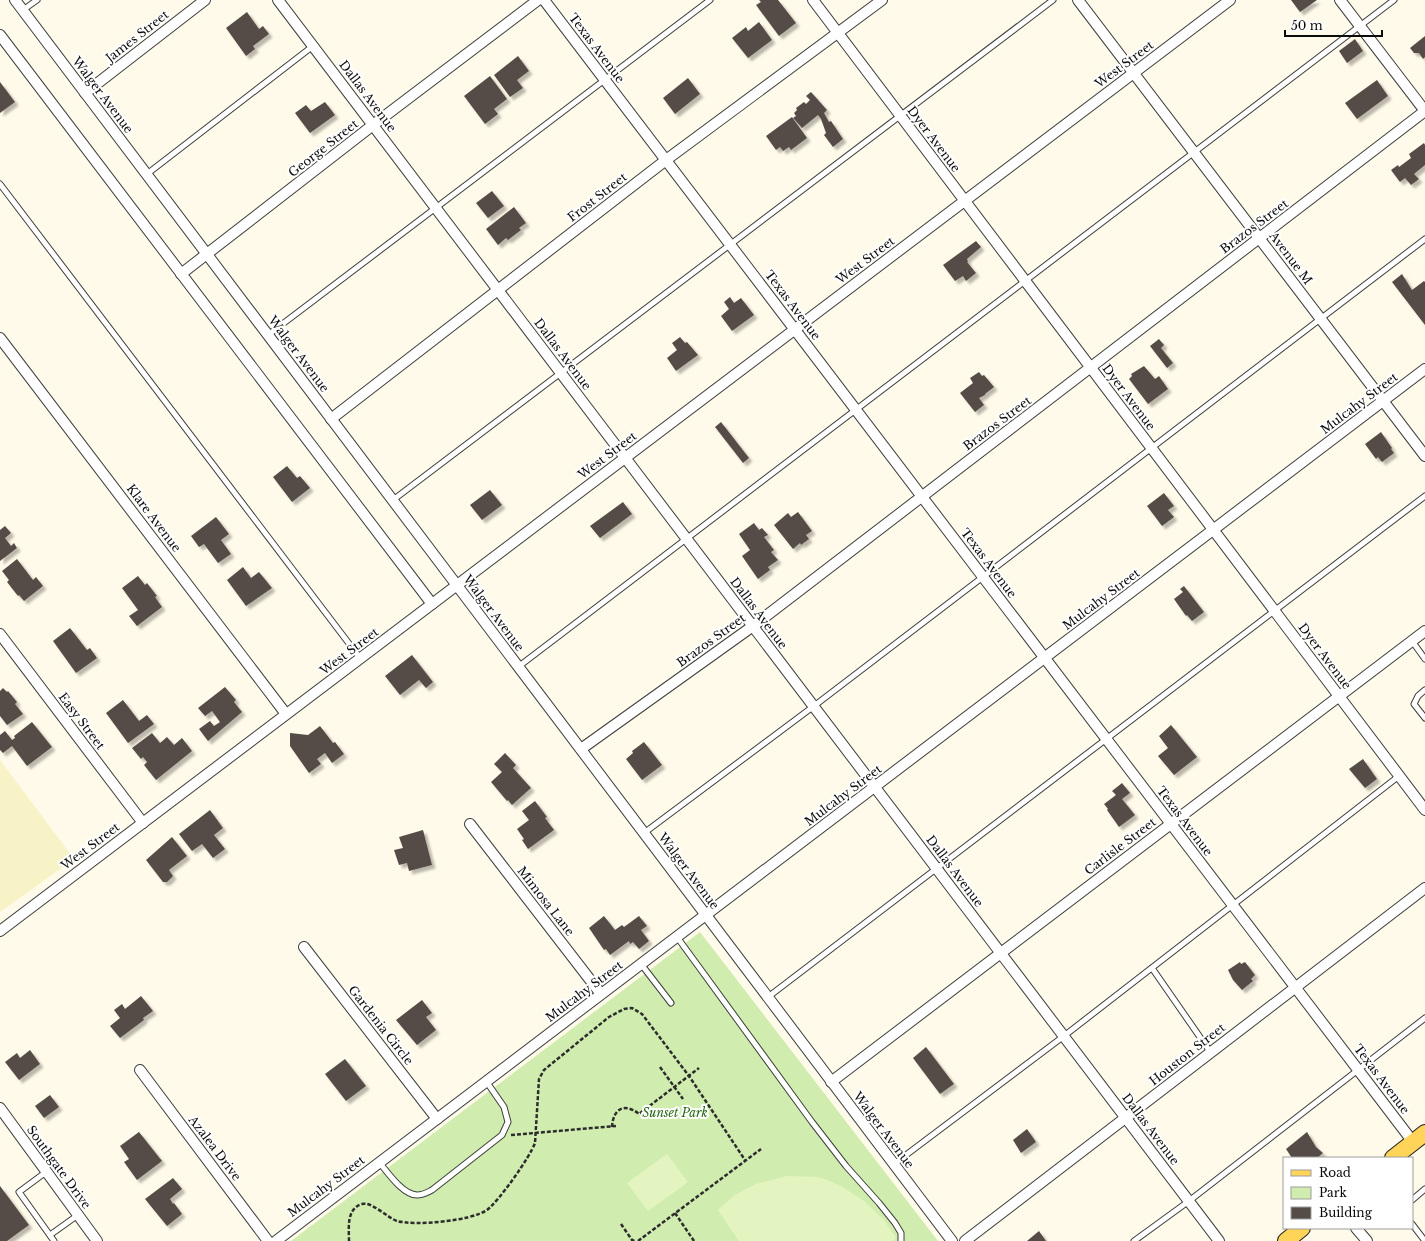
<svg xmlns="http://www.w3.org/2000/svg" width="1425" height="1241" viewBox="0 0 1425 1241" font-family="'Libre Baskerville',serif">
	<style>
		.farmland { fill: #f8f3c6 }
		.green { fill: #d0edaf }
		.pitch { fill: #e3f4c1 }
		.building { fill: #554c46; filter: url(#shadow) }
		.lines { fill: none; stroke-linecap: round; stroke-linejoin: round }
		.service-casing { stroke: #3e3e3e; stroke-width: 7 }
		.minor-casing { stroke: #3e3e3e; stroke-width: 12 }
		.primary-casing { stroke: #1c1c1c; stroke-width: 18 }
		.path { stroke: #2d2d2d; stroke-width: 2.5; stroke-dasharray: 4 2; stroke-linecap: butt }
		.service { stroke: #fff; stroke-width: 5 }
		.minor { stroke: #fff; stroke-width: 10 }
		.primary { stroke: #ffd459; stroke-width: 16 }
		.labels { text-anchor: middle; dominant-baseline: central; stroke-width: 4; stroke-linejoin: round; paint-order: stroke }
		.street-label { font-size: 12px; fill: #0b0b0b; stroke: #fff }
		.park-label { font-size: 12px; font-style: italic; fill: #286915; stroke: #fff }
	</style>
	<defs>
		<filter id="shadow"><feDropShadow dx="3.5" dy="3.5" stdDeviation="1" flood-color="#0004"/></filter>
	</defs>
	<rect width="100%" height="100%" fill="#fffae9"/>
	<polygon class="farmland" points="0,760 74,859 0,912"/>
	<polygon class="green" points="700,932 938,1241 291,1241"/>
	<g class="pitch">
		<polygon points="667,1154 688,1182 648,1211 627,1183"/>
		<polygon points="787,1176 819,1177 839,1185 864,1201 884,1220 896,1238 893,1241 739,1241 718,1210 735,1195 756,1184"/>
	</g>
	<g class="building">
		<polygon points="759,0 778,0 796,23 779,36 756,5 761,2"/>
		<polygon points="1291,0 1317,0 1300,12"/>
		<polygon points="247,12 259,29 263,26 269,34 253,46 255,49 246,56 226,28"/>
		<polygon points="759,22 772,40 748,58 732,38 746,27 748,31"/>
		<polygon points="1425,36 1425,57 1423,59 1419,53 1414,53 1410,48"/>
		<polygon points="1355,39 1363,51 1347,63 1339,51"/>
		<polygon points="518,56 529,71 517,80 523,88 510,97 494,75"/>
		<polygon points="490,76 507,99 494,109 498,114 485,124 464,96"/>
		<polygon points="688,78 700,94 675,114 663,98"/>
		<polygon points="1377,80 1388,96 1357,119 1345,103"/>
		<polygon points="0,82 15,102 0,113"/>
		<polygon points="811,92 827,110 824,113 829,122 831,121 843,139 833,147 824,135 826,133 821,119 818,115 802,128 793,118 796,116 794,113 797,110 796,108 804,102 806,104 810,100 806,96"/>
		<polygon points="325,102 335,115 310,133 295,113 306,105 311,111"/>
		<polygon points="792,117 807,138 791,150 789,147 783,151 780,147 776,150 766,136"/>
		<polygon points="1424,143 1425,145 1425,165 1414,174 1419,179 1411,185 1405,178 1400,182 1391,170 1398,165 1399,167 1411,158 1409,154"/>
		<polygon points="492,191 504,206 488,218 476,203"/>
		<polygon points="514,207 526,223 519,228 521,230 508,240 506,238 498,245 486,229"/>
		<polygon points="976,241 981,247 967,259 968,262 967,262 976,273 966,281 963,276 955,281 943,265"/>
		<polygon points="1402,274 1412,290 1424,281 1425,282 1425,325 1392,282"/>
		<polygon points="730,297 734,303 741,298 754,315 732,331 721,316 729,309 724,302"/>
		<polygon points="680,337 685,343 687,342 698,355 676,371 667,358 677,350 672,343"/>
		<polygon points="1159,339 1164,345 1161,348 1173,363 1167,368 1150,346"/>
		<polygon points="1144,366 1155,379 1159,376 1168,389 1148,404 1129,379 1132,376 1131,374"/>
		<polygon points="979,372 982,376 984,375 994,387 985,394 985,395 979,398 984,405 975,412 960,393 973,383 970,378"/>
		<polygon points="721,422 749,458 743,463 715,427"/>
		<polygon points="1381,432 1392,448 1391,449 1394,453 1382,462 1378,457 1376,459 1365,444"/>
		<polygon points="287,466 297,478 300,476 310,488 292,502 273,477"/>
		<polygon points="490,490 502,505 482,520 470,505"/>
		<polygon points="1164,493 1174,506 1168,510 1174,517 1162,526 1147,506"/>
		<polygon points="623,502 632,514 600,538 590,526"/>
		<polygon points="798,512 812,531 806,535 809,539 801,545 800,543 793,549 774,525 788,513 791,517"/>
		<polygon points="216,517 229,534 221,540 231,554 218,563 204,544 199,547 191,536"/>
		<polygon points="754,523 759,530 762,528 768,535 764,537 774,550 771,552 778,560 768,567 770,570 758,579 742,556 750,550 739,534"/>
		<polygon points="5,526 11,533 5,538 11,546 14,543 17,548 0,561 0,530"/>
		<polygon points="17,559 33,580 36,577 43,586 24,601 19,595 18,596 7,582 9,580 2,571"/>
		<polygon points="243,567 251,578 259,572 272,588 246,606 227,580"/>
		<polygon points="138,576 145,585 147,583 157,596 155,597 162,607 137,626 129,616 138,610 122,588"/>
		<polygon points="1184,586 1204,612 1192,621 1187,615 1186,616 1174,599 1183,592 1180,589"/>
		<polygon points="70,628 87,650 90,648 97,658 76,673 53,641"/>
		<polygon points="412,655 433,682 426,688 419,680 400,695 385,676"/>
		<polygon points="225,687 236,700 234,702 242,712 208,741 199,729 210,721 214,726 220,722 212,711 205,716 198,708"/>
		<polygon points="3,688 7,692 8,691 17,702 15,704 23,714 7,725 0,716 0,691"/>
		<polygon points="123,700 139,721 147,715 154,724 128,743 106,713"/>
		<polygon points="32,722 52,747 27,766 12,746 3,753 0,750 0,735 5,731 12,740 15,738 14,736"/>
		<polygon points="1171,725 1197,757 1174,775 1158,756 1168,748 1159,736"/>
		<polygon points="320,726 333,743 335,742 344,754 332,763 325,753 317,759 321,764 309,773 290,746 290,733 308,735"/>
		<polygon points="152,733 160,743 167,737 174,745 182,738 192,751 156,780 144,765 147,762 143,757 141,759 132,748"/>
		<polygon points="644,742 662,765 642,780 626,759 633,753 632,751"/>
		<polygon points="505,753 516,765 513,768 531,788 512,805 508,800 507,801 491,782 502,772 494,764"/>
		<polygon points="1363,759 1377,779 1365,788 1349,769"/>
		<polygon points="1122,783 1130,793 1122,799 1135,815 1119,827 1107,810 1108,809 1104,804 1116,795 1112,791"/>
		<polygon points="535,801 547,817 545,818 554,830 528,849 522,840 524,839 517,829 529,820 522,811"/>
		<polygon points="210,810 223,828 214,835 225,849 213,858 202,844 192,851 179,834"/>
		<polygon points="423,830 432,865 409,871 407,863 399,865 394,850 403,848 399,837"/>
		<polygon points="172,837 187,856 169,870 173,876 167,882 163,882 146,860"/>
		<polygon points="604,916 615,930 622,925 624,927 639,916 647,926 641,930 649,941 639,949 633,942 630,944 629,941 610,955 606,949 604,950 589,928"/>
		<polygon points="1240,962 1241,964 1245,962 1255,975 1251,979 1253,981 1242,990 1233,980 1228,970"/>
		<polygon points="141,996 153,1011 143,1018 144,1020 120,1038 110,1026 120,1018 114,1010 122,1004 125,1009"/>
		<polygon points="422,1000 432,1013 426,1017 436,1030 417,1045 396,1020"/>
		<polygon points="926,1047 954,1084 940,1094 913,1058"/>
		<polygon points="30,1050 40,1064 19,1080 5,1062 17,1053 20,1058"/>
		<polygon points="345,1059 366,1086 346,1101 325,1074"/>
		<polygon points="50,1095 59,1107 44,1118 35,1106"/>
		<polygon points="1027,1129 1036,1142 1021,1153 1013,1140"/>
		<polygon points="139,1132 162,1161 137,1180 124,1162 129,1159 120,1146"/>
		<polygon points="1307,1132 1316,1147 1323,1153 1317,1158 1292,1158 1286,1149"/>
		<polygon points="173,1178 182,1189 170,1199 173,1204 174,1203 182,1214 167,1226 145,1199"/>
		<polygon points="0,1186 29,1225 7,1241 0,1241"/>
		<polygon points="1039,1231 1046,1241 1027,1241"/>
	</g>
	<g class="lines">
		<g class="service-casing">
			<g id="service">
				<polyline points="23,10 37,0"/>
				<polyline points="147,174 313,46"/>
				<polyline points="0,184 360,658"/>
				<polyline points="268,335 710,0"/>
				<polyline points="393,500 1053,0"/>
				<polyline points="1412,641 1425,659"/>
				<polyline points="518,667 1394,0"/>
				<polyline points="1425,690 1418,696 1414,704 1425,718"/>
				<polyline points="644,833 814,706 1425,239"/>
				<polyline points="677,937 812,1122 846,1166 879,1203 895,1223 901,1233 901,1241"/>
				<polyline points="641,964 671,1003"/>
				<polyline points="1152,968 1211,1053"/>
				<polyline points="768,997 1425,496"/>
				<path d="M379,1162C388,1173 403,1195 417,1195C423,1195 428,1192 432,1190L502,1135L508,1122L504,1107L486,1081"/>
				<polyline points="894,1164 1064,1036 1399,776"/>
				<polyline points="46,1172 19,1192 54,1241"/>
				<polyline points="1412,1200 1425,1189"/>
				<polyline points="1412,1224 1425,1241"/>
				<polyline points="50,1235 78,1215"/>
				<polyline points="1134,1241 1189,1201 1425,1018"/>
			</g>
		</g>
		<g class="minor-casing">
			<g id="minor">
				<polyline points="15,0 952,1241"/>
				<polyline points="278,0 1219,1241"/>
				<polyline points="544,0 1413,1142"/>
				<polyline points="813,0 1425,810"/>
				<polyline points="1078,0 1425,456"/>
				<polyline points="1340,0 1425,111"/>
				<polyline points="0,35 432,604"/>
				<polyline points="85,93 205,0"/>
				<polyline points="181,274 373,125 538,0"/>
				<polyline points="0,338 286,714"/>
				<polyline points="331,419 666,160 882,0"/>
				<polyline points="0,634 143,823"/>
				<polyline points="581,749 753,626 1425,111"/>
				<polyline points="470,824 601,994"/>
				<polyline points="0,931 1230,0"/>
				<polyline points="304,947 437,1119"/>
				<polyline points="140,1070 268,1241"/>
				<polyline points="831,1082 1425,631"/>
				<polyline points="0,1108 97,1241"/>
				<polyline points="1356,1228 1367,1241"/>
				<polyline points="276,1241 1425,369"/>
				<polyline points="965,1241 1425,888"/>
			</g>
		</g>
		<g class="primary-casing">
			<g id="primary">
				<polyline points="1393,1158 1425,1133"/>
				<polyline points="1286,1241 1302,1228"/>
			</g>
		</g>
		<g class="path">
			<polyline points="660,1067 683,1099"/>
			<path d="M612,1127C613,1109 624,1102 639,1114L699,1068"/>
			<polyline points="511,1135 616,1126"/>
			<polyline points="675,1213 694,1241"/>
			<polyline points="621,1224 632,1240 635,1241"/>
			<path d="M349,1241C349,1228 346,1209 362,1204C371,1201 388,1218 397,1221C415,1226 471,1221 487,1210C499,1201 530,1157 535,1143L539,1079L544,1070L609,1017L624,1009L632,1008L642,1014L689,1076L745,1160"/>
			<polyline points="638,1241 761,1149"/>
		</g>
		<use href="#service" class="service"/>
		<use href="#minor" class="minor"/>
		<use href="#primary" class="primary"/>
	</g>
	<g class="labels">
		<g class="street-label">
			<text transform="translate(137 36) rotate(-38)">James Street</text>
			<text transform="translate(597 48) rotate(53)">Texas Avenue</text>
			<text transform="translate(1124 64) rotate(-37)">West Street</text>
			<text transform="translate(103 95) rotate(53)">Walger Avenue</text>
			<text transform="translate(368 96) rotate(53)">Dallas Avenue</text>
			<text transform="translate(934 139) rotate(53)">Dyer Avenue</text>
			<text transform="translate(323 148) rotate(-38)">George Street</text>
			<text transform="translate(597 197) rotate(-38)">Frost Street</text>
			<text transform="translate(1254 226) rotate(-37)">Brazos Street</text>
			<text transform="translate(1291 258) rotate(53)">Avenue M</text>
			<text transform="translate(865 260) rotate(-37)">West Street</text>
			<text transform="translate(793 305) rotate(53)">Texas Avenue</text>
			<text transform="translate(299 354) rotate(53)">Walger Avenue</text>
			<text transform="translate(563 354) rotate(53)">Dallas Avenue</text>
			<text transform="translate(1129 397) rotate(53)">Dyer Avenue</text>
			<text transform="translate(1359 403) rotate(-37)">Mulcahy Street</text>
			<text transform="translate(997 423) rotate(-37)">Brazos Street</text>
			<text transform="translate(607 455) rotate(-37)">West Street</text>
			<text transform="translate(154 518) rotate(53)">Klare Avenue</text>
			<text transform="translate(989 563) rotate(53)">Texas Avenue</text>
			<text transform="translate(1101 599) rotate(-37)">Mulcahy Street</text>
			<text transform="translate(494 613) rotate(53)">Walger Avenue</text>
			<text transform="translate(759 613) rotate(53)">Dallas Avenue</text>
			<text transform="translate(711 640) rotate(-36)">Brazos Street</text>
			<text transform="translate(349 651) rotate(-37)">West Street</text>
			<text transform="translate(1325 656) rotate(53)">Dyer Avenue</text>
			<text transform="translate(82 721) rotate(53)">Easy Street</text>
			<text transform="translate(843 795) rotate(-37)">Mulcahy Street</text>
			<text transform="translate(1185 821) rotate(53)">Texas Avenue</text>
			<text transform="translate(90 846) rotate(-37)">West Street</text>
			<text transform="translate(1120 846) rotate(-37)">Carlisle Street</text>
			<text transform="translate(689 871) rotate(53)">Walger Avenue</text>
			<text transform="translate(955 871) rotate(53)">Dallas Avenue</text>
			<text transform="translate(546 901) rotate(52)">Mimosa Lane</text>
			<text transform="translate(584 991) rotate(-37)">Mulcahy Street</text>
			<text transform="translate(381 1025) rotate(52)">Gardenia Circle</text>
			<text transform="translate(1187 1054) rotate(-38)">Houston Street</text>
			<text transform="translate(1382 1079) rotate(53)">Texas Avenue</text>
			<text transform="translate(1151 1129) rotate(53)">Dallas Avenue</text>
			<text transform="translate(884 1130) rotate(53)">Walger Avenue</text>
			<text transform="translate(215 1148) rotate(53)">Azalea Drive</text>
			<text transform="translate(59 1167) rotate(54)">Southgate Drive</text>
			<text transform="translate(326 1186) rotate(-37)">Mulcahy Street</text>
		</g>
		<g class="park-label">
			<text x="675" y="1112">Sunset Park</text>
		</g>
	</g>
	<rect x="1283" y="1157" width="130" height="72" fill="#ffffff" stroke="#9d9d9d"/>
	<rect x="1291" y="1170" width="20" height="6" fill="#ffd459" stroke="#9d9d9d"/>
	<text x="1319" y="1177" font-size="12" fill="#0b0b0b">Road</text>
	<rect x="1291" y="1187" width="20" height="12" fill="#d0edaf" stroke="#9d9d9d"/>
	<text x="1319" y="1197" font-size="12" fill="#0b0b0b">Park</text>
	<rect x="1291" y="1207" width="20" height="12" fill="#554c46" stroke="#9d9d9d"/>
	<text x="1319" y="1217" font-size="12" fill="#0b0b0b">Building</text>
	<path d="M1285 30v6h97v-6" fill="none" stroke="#0b0b0b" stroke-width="2"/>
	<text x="1291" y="30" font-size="12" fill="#0b0b0b" stroke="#ffffff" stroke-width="3" paint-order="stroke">50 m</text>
</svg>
